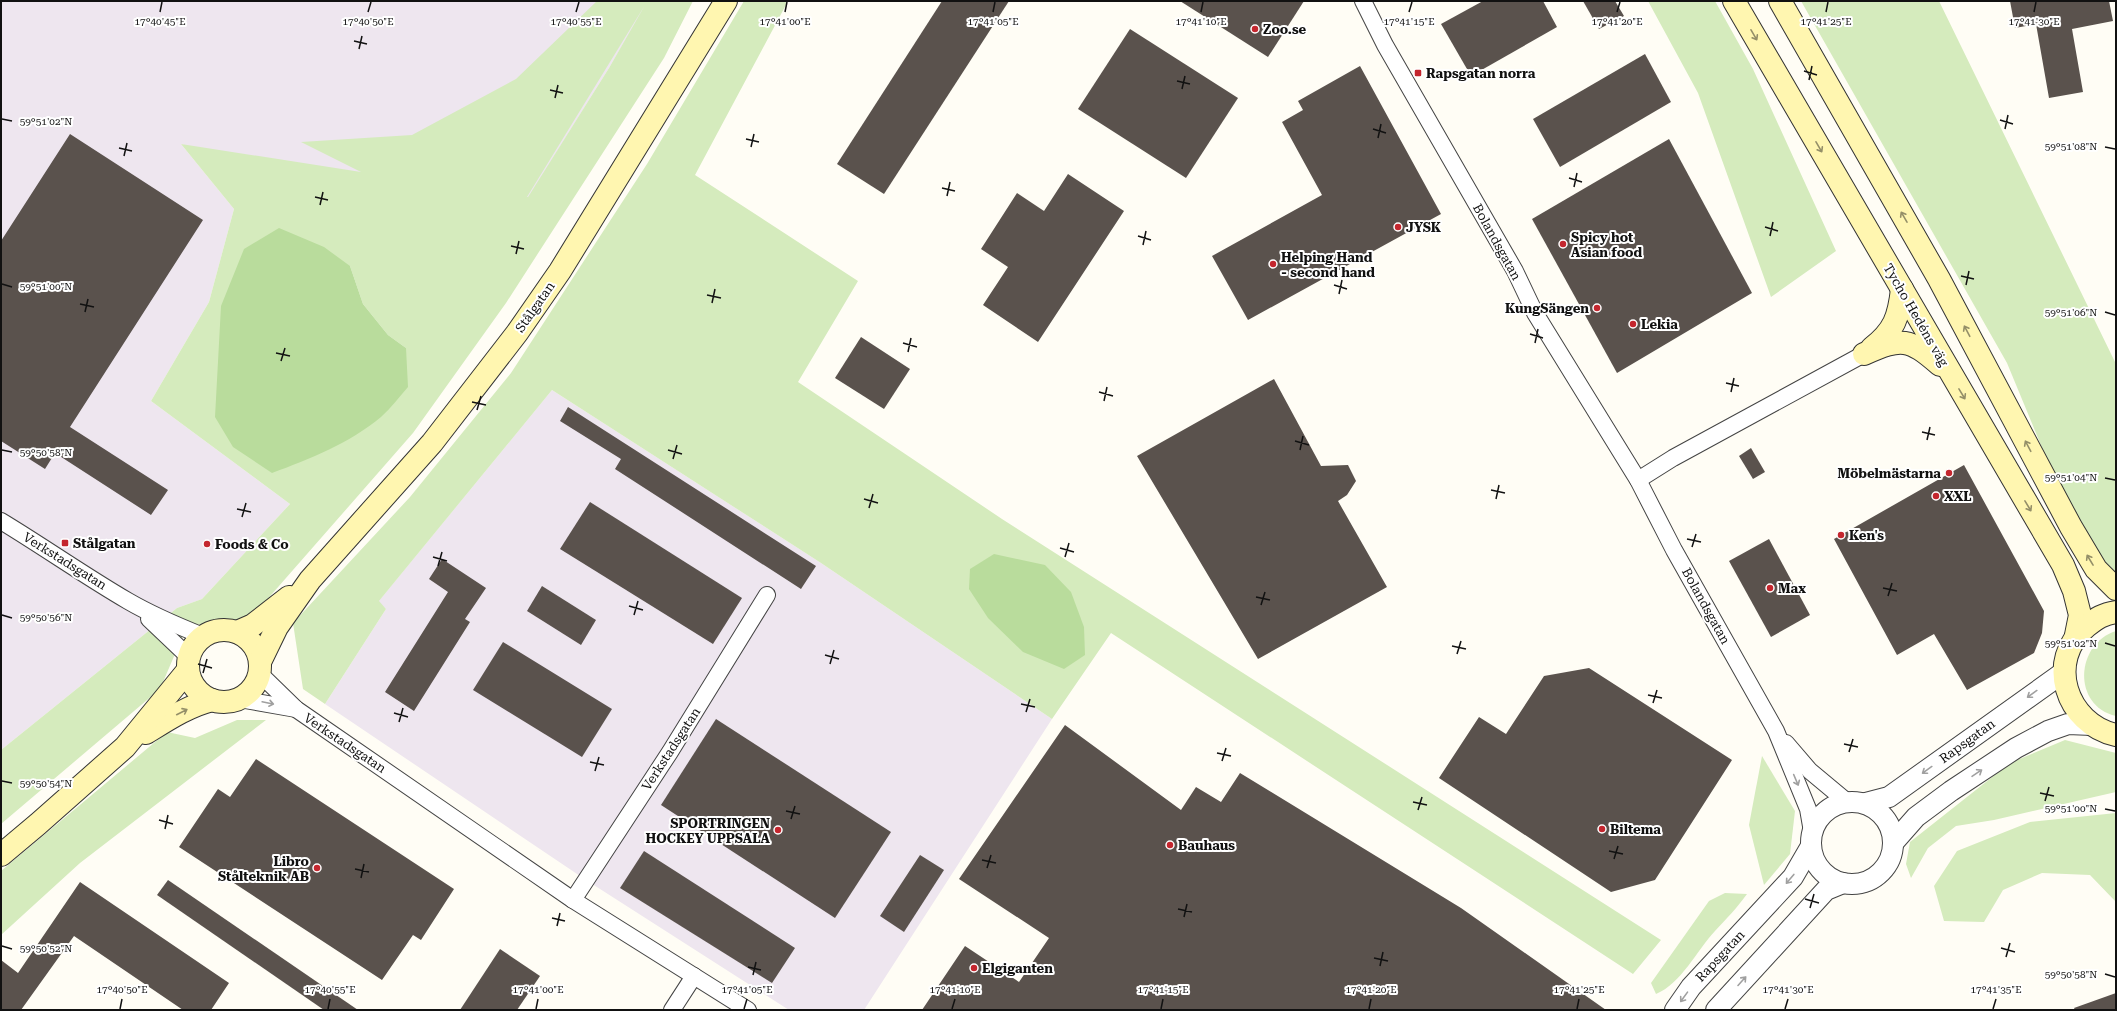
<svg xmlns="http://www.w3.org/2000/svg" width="2117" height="1011" viewBox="0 0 2117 1011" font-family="'Roboto Serif',serif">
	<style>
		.industrial { fill: #eee6ef }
		.green { fill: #d5ebbd; fill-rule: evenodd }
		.forest { fill: #b9dc9c }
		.building { fill: #5a524d }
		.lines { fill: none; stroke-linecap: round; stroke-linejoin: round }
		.minor-casing { stroke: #444; stroke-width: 18 }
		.tertiary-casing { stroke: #444; stroke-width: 22 }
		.secondary-casing { stroke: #333; stroke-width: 24 }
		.minor { stroke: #fff; stroke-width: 16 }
		.tertiary { stroke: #fff; stroke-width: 20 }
		.secondary { stroke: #fff6b0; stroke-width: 22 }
		.oneway { stroke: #948f68 }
		.oneway2 { stroke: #a0a0a0 }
		.ticks { fill: none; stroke: #111; stroke-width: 1.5 }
		.poi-dot { fill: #c4262e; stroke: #fff; stroke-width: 1.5 }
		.labels { text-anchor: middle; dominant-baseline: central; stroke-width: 4; stroke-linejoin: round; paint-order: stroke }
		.poi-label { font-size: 13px; font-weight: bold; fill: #111; stroke: #fff; text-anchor: start }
		.street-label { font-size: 13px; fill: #111; stroke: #fff }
		.ticks-label { font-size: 10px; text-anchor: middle; fill: #111; stroke: #fff; stroke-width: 4; stroke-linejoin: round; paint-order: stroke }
	</style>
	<rect width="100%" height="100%" fill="#fffdf5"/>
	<g class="industrial">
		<polygon points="1,1 648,1 609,68 501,241 181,144 234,209 209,302 151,401 290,504 202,599 177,608 1,750"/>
		<polygon points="552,390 821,563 1052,719 864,1010 789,1010 586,880 325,704 386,609 378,602"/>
	</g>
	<g class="green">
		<path d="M597,1H693L664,58L506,303L413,433L251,618L187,626L160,689L1,824V750L177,608L202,599L290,504L151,401L209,302L234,209L181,144L361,172L301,142L412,135L516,79ZM645,5L609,68L528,197H527ZM350,266L363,304L388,335L406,348L221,306Z"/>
		<polygon points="744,1 788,1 695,175 858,281 798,382 1002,519 1661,940 1633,974 1111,633 1052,719 821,563 552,390 379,601 386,609 325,704 303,689 293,623 410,497 511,373 647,164"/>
		<polygon points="1648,1 1715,1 1753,69 1836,251 1771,297 1698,93"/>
		<polygon points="1801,1 1939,1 2116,364 2116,579 2102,565 2064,501 2007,363"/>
		<path d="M2116,631V716C2072,706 2075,644 2116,631Z"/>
		<polygon points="237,720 266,720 80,863 1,935 1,871 167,732 195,738"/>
		<polygon points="2065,740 2116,753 2116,792 1994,820 1956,826 1928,848 1911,878 1906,864 1910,842 2010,763"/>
		<polygon points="1762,756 1795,811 1790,854 1764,885 1749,825"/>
		<polygon points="2116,813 2116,902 2090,875 2042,873 2003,890 1984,922 1944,921 1934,886 1957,851 2030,822"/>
		<path d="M1725,893L1747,894C1737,908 1727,918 1715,931C1697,950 1681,984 1656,994L1651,983L1709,901Z"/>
	</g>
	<g class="forest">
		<path d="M279,228L324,247L350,266L363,304L388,335L406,348L408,387C399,397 391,408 381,417C350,443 310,459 272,473L233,447L215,417L221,306L244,249Z"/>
		<polygon points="994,554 1045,565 1071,592 1084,627 1085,655 1064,669 1023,652 988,618 969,589 970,569"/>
	</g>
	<g class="building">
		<polygon points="942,1 1009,1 884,194 837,164"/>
		<polygon points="1180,1 1304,1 1268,57"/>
		<polygon points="1483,1 1543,1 1557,27 1471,76 1441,24"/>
		<polygon points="1583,1 1615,1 1624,16 1599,29"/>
		<polygon points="2010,1 2109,1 2113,21 2072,29 2083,92 2049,98 2036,24 2015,28"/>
		<polygon points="1130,29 1238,98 1186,178 1078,109"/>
		<polygon points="1645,54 1671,102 1560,167 1533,119"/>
		<polygon points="1360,66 1441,214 1248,320 1212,256 1322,195 1282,122 1303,110 1298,101"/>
		<polygon points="70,134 203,220 70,427 168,490 151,515 55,453 45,469 1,441 1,241"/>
		<polygon points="1669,139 1752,293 1617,373 1532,219"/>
		<polygon points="1068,174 1124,211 1038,342 983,305 1008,267 981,249 1017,193 1044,211"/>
		<polygon points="861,337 910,369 884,409 835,378"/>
		<polygon points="1274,379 1321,466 1348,465 1356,481 1347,495 1338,501 1387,587 1258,659 1137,456"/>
		<polygon points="568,407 816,566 801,589 615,469 621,459 560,421"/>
		<polygon points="1751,448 1765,472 1753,479 1739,456"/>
		<polygon points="1964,465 2044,611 2042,633 2034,653 1967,690 1934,634 1897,655 1834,539"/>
		<polygon points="590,502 742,598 713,644 560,549"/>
		<polygon points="1769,539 1810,615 1771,637 1729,561"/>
		<polygon points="442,559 486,588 465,619 470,622 414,711 385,692 448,592 429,579"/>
		<polygon points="542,586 596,620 581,645 527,611"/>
		<polygon points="503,642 612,709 582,757 473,690"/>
		<polygon points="1589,668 1732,760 1655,880 1611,892 1439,778 1479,717 1506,734 1544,676"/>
		<polygon points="716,719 891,832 835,918 661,805"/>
		<polygon points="1065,725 1181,810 1196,787 1221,802 1240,773 1461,908 1606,1010 922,1010 965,946 1019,982 1049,938 959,879"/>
		<polygon points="256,759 454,889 421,940 413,935 382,980 179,847 218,789 230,797"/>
		<polygon points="644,851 795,948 772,983 620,888"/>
		<polygon points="920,855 944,870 904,932 880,916"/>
		<polygon points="168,880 358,1010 324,1010 157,895"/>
		<polygon points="80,882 229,983 211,1010 183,1010 74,936 21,1010 1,1010 1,960 18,973"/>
		<polygon points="500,949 540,976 517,1010 460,1010"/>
		<polygon points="2116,993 2116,1010 2075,1010 2074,1008"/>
	</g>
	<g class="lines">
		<g class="minor-casing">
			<g id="minor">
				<polyline points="1363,1 1385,45 1515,271 1535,313 1638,480 1674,550 1776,731 1808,809 1812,832"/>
				<polyline points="1638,480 1673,458 1864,354"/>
				<path d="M1,521C44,547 85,576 128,601C152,615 178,626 203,636"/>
				<polyline points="149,619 189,657"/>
				<polyline points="259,673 296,709 573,900 748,1010"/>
				<polyline points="239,699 296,709"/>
				<polyline points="1786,743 1810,771 1846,801"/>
				<polyline points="573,900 670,752 767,595"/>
				<polyline points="672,1010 694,976"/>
			</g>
		</g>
		<g class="tertiary-casing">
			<g id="tertiary">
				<circle cx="1852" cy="843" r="41"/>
				<polyline points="1866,803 1889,797 2064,672"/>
				<polyline points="1894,842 1916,817 1951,791 2016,748 2048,731 2068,724 2092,725"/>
				<polyline points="1675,1010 1691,987 1793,877 1811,846"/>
				<polyline points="1716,1010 1826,890 1843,883"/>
			</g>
		</g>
		<g class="secondary-casing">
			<g id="secondary">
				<polyline points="1734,1 2063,565 2074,591 2080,615 2076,635"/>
				<polyline points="1780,1 1939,279 2071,527 2096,569 2116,589"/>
				<path d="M1872,348C1894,331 1899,317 1902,289"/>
				<path d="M1864,354C1902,337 1909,338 1940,365"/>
				<path d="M2116,612C2103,614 2097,618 2087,626C2045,660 2066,724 2116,735"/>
				<circle cx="224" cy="666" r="36"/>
				<polyline points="237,632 253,625 289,597"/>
				<polyline points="260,662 277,627 310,580 432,443 517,333 560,271 726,1"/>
				<path d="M146,733C167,720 188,706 212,700"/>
				<polyline points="1,855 38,824 125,747 188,670"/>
			</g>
		</g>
		<use href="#minor" class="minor"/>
		<use href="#tertiary" class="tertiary"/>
		<use href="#secondary" class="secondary"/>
	</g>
	<defs><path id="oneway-shaft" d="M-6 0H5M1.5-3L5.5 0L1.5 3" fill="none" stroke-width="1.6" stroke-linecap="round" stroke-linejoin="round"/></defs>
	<g class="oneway">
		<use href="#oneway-shaft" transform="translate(1754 35) rotate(60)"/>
		<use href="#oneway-shaft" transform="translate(1819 147) rotate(60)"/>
		<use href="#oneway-shaft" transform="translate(1904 217) rotate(-120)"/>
		<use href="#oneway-shaft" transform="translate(1967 331) rotate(-118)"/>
		<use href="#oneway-shaft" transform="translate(1962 394) rotate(59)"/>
		<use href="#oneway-shaft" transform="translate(2028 446) rotate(-118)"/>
		<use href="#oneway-shaft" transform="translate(2028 506) rotate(59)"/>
		<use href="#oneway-shaft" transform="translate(2090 560) rotate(-121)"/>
		<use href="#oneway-shaft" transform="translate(182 712) rotate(-27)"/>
	</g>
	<g class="oneway2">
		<use href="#oneway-shaft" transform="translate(2032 694) rotate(144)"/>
		<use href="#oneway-shaft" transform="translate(268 703) rotate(12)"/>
		<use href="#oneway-shaft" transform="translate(1927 770) rotate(144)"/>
		<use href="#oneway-shaft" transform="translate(1977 773) rotate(-34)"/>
		<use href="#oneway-shaft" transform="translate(1796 780) rotate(67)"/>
		<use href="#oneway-shaft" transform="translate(1790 879) rotate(130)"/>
		<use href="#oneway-shaft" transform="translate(1742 981) rotate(-48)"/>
		<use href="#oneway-shaft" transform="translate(1684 997) rotate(126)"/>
	</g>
	<path class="ticks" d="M160,12L162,2M368,12L371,2M576,12L579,2M785,12L787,2M993,12L995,2M1201,12L1203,2M1409,12L1412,2M1617,12L1620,2M1826,12L1828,2M2034,12L2036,2M354,41L367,44M359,49L362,36M1804,71L1817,75M1809,80L1812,66M1177,81L1190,84M1182,89L1185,76M550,90L563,93M555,98L558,85M2,119L12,121M2000,120L2013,124M1373,129L1386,133M2005,129L2008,115M1378,138L1381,124M746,139L759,142M751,147L754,134M2105,147L2115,149M119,148L132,151M124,156L127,143M1569,178L1582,182M1574,187L1577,173M942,188L955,191M947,196L950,182M315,197L328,200M320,205L323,192M1765,227L1778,231M1138,236L1151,240M1770,236L1773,222M1143,245L1146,231M511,246L524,249M516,254L519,241M1961,276L1974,279M2,284L12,287M1334,285L1347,289M1966,285L1969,271M1339,294L1342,280M707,295L721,298M712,303L715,289M80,304L94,307M85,312L88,299M2105,312L2115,315M1530,334L1543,338M903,343L917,347M1535,343L1538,329M908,352L911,338M276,353L290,356M281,361L285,348M1726,383L1739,386M1099,392L1113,396M1731,392L1734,378M1104,401L1107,387M472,402L486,405M477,410L481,396M1922,432L1935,435M1927,440L1930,427M1295,441L1309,445M2,450L12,452M668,450L682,454M1300,450L1303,436M673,459L677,445M2105,478L2115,480M1491,490L1505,493M864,499L878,503M1496,499L1499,485M869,508L873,494M237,509L251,512M242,517L246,503M1687,539L1701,542M1692,547L1696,534M1060,548L1074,552M433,557L447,561M1065,557L1069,543M438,566L442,552M1883,588L1897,591M1888,596L1892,583M1256,597L1270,600M1261,605L1265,592M629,606L643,610M2,615L12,618M634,615L638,601M2105,643L2115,646M1452,646L1466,649M1457,654L1461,641M825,655L839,659M198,664L212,668M830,664L834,650M203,673L207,659M1648,695L1662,698M1653,703L1657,690M1021,704L1035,707M1026,712L1030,699M394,713L408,717M399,722L403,708M1844,744L1858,747M1849,752L1853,739M1217,753L1231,756M1222,761L1226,748M590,762L604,765M595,771L599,757M2,781L12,783M2040,793L2054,796M2045,801L2049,787M1413,802L1427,805M2105,809L2115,811M1418,810L1422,797M786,811L800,814M791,819L795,806M159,820L173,824M165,829L168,815M1609,851L1623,854M1614,859L1618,846M982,860L996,863M987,868L991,855M355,869L369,872M361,878L364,864M1805,899L1819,903M1810,908L1814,894M1178,909L1192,912M1184,917L1187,904M552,918L565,921M557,926L560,913M2,946L12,949M2001,948L2015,952M2006,957L2010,943M1374,958L1388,961M1380,966L1383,952M748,967L761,970M2105,974L2115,977M753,975L756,962M120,1009L122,999M328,1009L330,999M536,1009L538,999M744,1009L747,999M952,1009L955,999M1161,1009L1163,999M1369,1009L1371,999M1577,1009L1579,999M1785,1009L1788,999M1993,1009L1996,999"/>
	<g class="poi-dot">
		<circle cx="1255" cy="29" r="4"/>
		<rect x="1414" y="69" width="8" height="8" rx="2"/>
		<circle cx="1398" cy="227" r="4"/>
		<circle cx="1563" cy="244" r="4"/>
		<circle cx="1273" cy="264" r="4"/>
		<circle cx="1597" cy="308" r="4"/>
		<circle cx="1633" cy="324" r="4"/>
		<circle cx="1949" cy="473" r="4"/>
		<circle cx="1936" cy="496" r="4"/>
		<circle cx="1841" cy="535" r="4"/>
		<rect x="61" y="539" width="8" height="8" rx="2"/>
		<circle cx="207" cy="544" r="4"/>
		<circle cx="1770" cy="588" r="4"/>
		<circle cx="1602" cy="829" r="4"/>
		<circle cx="778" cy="830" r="4"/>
		<circle cx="1170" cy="845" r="4"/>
		<circle cx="317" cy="868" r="4"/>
		<circle cx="974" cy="968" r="4"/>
	</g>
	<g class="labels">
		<g class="poi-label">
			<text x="1263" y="29">Zoo.se</text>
			<text x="1426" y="73">Rapsgatan norra</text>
			<text x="1406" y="227">JYSK</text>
			<text x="1571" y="237">Spicy hot<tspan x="1571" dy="15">Asian food</tspan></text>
			<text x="1281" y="257">Helping Hand<tspan x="1281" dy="15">- second hand</tspan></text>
			<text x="1589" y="308" text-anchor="end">KungSängen</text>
			<text x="1641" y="324">Lekia</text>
			<text x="1941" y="473" text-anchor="end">Möbelmästarna</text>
			<text x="1944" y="496">XXL</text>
			<text x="1849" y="535">Ken's</text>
			<text x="73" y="543">Stålgatan</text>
			<text x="215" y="544">Foods &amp; Co</text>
			<text x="1778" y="588">Max</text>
			<text x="770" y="823" text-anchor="end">SPORTRINGEN<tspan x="770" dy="15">HOCKEY UPPSALA</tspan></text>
			<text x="1610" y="829">Biltema</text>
			<text x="1178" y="845">Bauhaus</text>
			<text x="309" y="861" text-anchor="end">Libro<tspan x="309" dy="15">Stålteknik AB</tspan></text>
			<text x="982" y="968">Elgiganten</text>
		</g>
		<g class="street-label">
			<text transform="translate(1497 242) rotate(61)">Bolandsgatan</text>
			<text transform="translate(535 307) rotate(-55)">Stålgatan</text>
			<text transform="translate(1916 315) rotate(60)">Tycho Hedéns väg</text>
			<text transform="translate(65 561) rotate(32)">Verkstadsgatan</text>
			<text transform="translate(1706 606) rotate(61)">Bolandsgatan</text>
			<text transform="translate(1967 741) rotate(-36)">Rapsgatan</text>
			<text transform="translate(345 743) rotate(34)">Verkstadsgatan</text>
			<text transform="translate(671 749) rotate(-57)">Verkstadsgatan</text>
			<text transform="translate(1720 956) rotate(-47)">Rapsgatan</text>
		</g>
	</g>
	<g class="ticks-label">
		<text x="160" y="25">17°40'45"E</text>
		<text x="368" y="25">17°40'50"E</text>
		<text x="576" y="25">17°40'55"E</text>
		<text x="785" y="25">17°41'00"E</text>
		<text x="993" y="25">17°41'05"E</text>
		<text x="1201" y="25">17°41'10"E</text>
		<text x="1409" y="25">17°41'15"E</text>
		<text x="1617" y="25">17°41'20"E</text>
		<text x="1826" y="25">17°41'25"E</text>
		<text x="2034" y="25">17°41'30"E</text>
		<text x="46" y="125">59°51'02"N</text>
		<text x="2071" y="150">59°51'08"N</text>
		<text x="46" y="290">59°51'00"N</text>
		<text x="2071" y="316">59°51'06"N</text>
		<text x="46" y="456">59°50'58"N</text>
		<text x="2071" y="481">59°51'04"N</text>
		<text x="46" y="621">59°50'56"N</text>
		<text x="2071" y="647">59°51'02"N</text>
		<text x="46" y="787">59°50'54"N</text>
		<text x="2071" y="812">59°51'00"N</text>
		<text x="46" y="952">59°50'52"N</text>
		<text x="2071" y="978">59°50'58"N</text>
		<text x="122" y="993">17°40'50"E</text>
		<text x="330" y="993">17°40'55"E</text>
		<text x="538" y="993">17°41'00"E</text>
		<text x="747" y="993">17°41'05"E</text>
		<text x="955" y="993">17°41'10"E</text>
		<text x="1163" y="993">17°41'15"E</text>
		<text x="1371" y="993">17°41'20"E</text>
		<text x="1579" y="993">17°41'25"E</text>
		<text x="1788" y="993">17°41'30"E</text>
		<text x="1996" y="993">17°41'35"E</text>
	</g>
	<rect width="2117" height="1011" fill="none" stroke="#111111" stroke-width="4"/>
</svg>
